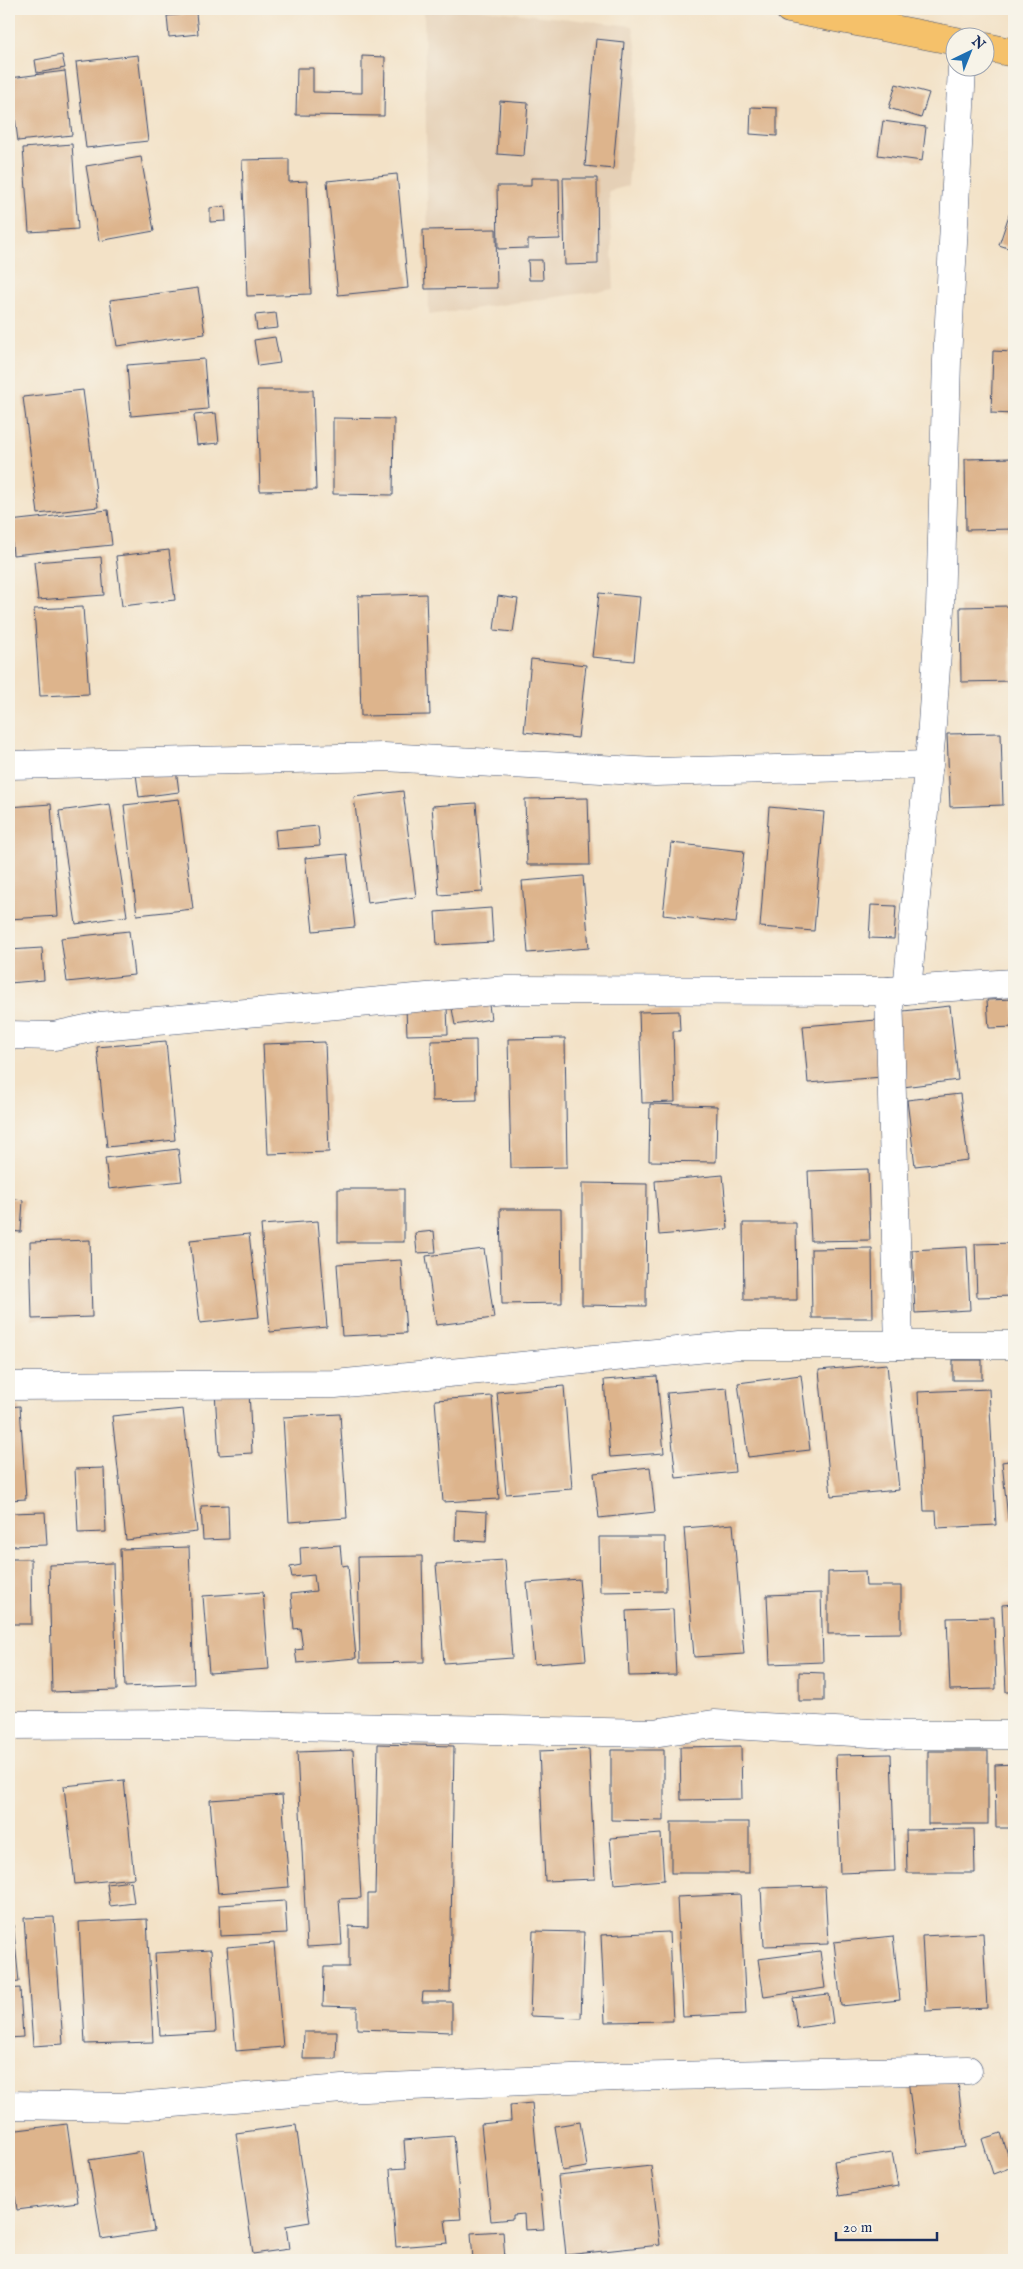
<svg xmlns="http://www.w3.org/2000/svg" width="1023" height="2269" viewBox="0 0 1023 2269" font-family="'IM FELL English',serif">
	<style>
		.built { fill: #e5d0b6 }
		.building { fill: #ddb48c }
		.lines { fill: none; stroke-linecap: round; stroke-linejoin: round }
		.street-casing { stroke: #3b4a6e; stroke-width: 29 }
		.highway-casing { stroke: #3b4a6e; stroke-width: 29 }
		.street { stroke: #fff; stroke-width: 28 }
		.highway { stroke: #f5c16b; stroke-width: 28 }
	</style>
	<rect width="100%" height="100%" fill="#f7f3e8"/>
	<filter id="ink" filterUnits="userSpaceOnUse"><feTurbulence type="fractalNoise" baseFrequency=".02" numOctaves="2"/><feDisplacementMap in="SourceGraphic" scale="10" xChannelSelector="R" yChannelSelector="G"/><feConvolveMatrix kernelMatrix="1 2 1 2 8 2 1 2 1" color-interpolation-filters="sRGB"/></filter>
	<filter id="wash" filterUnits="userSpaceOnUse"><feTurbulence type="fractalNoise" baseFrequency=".0096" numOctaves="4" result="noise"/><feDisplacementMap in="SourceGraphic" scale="20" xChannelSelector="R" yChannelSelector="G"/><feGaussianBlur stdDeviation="1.12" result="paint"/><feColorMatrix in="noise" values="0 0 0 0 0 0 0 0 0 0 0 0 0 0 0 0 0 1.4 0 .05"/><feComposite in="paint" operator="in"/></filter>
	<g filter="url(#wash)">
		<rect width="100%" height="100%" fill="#f3e2c7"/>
		<polygon class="built" points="424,9 477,9 633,26 638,58 628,186 609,191 614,289 429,315"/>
		<g id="blocks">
			<g class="building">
				<polygon points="196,13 198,34 169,37 167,16"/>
				<polygon points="596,39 624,42 613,169 585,166"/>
				<polygon points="62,55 65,68 37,73 35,60"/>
				<polygon points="138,55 148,141 86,148 76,62"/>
				<polygon points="362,56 385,57 384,116 296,115 297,68 313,68 313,92 362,93"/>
				<polygon points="65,71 72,135 18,141 10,78"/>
				<polygon points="896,84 929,93 921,118 889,108"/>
				<polygon points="500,101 528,103 524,156 497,154"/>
				<polygon points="751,107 777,108 777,136 750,134"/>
				<polygon points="883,121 926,127 922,161 878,155"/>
				<polygon points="72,144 78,229 29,232 23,148"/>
				<polygon points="9,156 15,200 9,200"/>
				<polygon points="141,157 154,231 99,241 86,166"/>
				<polygon points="289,159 289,182 307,181 311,294 247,296 242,160"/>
				<polygon points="397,174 408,288 338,295 327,181"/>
				<polygon points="531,178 559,178 560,239 528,240 528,248 498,249 497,186 531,186"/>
				<polygon points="563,178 597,178 598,264 565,265"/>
				<polygon points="1014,200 1014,250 999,245"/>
				<polygon points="225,206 226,221 210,222 210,208"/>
				<polygon points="496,229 497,288 425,289 423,230"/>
				<polygon points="528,260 542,260 543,280 529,280"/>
				<polygon points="198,288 205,334 117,346 110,300"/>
				<polygon points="276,313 278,328 257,330 255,315"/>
				<polygon points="275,337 280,363 258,366 254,340"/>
				<polygon points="993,351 1014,352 1014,414 991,413"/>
				<polygon points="204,359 208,409 131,416 127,365"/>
				<polygon points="83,390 98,507 38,514 23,397"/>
				<polygon points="257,390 313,390 316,490 260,491"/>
				<polygon points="216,413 219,443 197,445 194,415"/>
				<polygon points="333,418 394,419 393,495 333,494"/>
				<polygon points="1014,458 1014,529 966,530 965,459"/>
				<polygon points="108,510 112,545 13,555 10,521"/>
				<polygon points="169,550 175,600 122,606 116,556"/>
				<polygon points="101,557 104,595 38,600 34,562"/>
				<polygon points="599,593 640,597 634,661 592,657"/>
				<polygon points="426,594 430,715 361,716 358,596"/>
				<polygon points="498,596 518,599 513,632 494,630"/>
				<polygon points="1010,606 1012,681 961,682 960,607"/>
				<polygon points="83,607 89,694 40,696 34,609"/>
				<polygon points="531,659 586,665 578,738 524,732"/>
				<polygon points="1011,732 1014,732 1014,789 1013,789"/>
				<polygon points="1001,733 1003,805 950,807 947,734"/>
				<polygon points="176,769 179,792 139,797 136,774"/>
				<polygon points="403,791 416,897 367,903 354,797"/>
				<polygon points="588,798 590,865 527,865 525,799"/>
				<polygon points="179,799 193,909 137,915 124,805"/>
				<polygon points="476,803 483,892 439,895 432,806"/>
				<polygon points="51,804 58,916 9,919 9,807"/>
				<polygon points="110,804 127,916 76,924 59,811"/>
				<polygon points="769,807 824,812 814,931 760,927"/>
				<polygon points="318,826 320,846 277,849 275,830"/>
				<polygon points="671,843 744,851 736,923 663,915"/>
				<polygon points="347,854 355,927 313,931 305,858"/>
				<polygon points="583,876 589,948 528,953 522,881"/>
				<polygon points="871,905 896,906 894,939 869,938"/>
				<polygon points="491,908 493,942 437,945 435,912"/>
				<polygon points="129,931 134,975 67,982 61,938"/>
				<polygon points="42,948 44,980 9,983 9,950"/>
				<polygon points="488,998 491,1019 455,1025 451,1003"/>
				<polygon points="1014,999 1014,1027 989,1028 987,1000"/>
				<polygon points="447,1006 448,1034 407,1035 406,1007"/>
				<polygon points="950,1006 958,1080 903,1087 894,1012"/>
				<polygon points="679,1011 680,1031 673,1031 675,1102 642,1103 639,1012"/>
				<polygon points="877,1020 882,1077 808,1083 803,1026"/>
				<polygon points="565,1038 567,1167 511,1168 508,1039"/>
				<polygon points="476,1040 477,1100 432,1101 431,1041"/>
				<polygon points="166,1041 175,1140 107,1147 97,1047"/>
				<polygon points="325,1042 329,1152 268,1154 263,1044"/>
				<polygon points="960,1094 968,1160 915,1166 907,1100"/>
				<polygon points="650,1104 717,1106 716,1162 649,1161"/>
				<polygon points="178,1149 182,1181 109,1189 105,1158"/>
				<polygon points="868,1169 870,1240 811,1241 808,1171"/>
				<polygon points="723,1175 728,1229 659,1235 655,1181"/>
				<polygon points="582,1183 647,1184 646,1306 582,1305"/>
				<rect x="338" y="1189" width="66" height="53"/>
				<polygon points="9,1198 23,1200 21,1232 9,1231"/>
				<polygon points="500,1209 561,1209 562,1303 502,1304"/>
				<polygon points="318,1221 327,1327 270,1332 261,1225"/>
				<polygon points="743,1223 796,1223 797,1300 744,1300"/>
				<polygon points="434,1231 436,1252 417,1253 415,1233"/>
				<polygon points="249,1234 259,1317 200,1323 190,1240"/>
				<polygon points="90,1240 92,1317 32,1319 30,1242"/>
				<polygon points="1014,1243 1014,1296 977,1297 975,1244"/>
				<polygon points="9,1246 11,1246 12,1323 9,1323"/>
				<polygon points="967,1247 970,1310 915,1313 912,1250"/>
				<polygon points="872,1248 873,1318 812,1318 811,1249"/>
				<polygon points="484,1249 494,1318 436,1325 426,1256"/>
				<polygon points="401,1260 406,1333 342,1336 337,1264"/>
				<rect x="953" y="1360" width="29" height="20"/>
				<polygon points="887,1364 899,1490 831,1496 819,1370"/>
				<polygon points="801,1375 810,1450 748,1457 738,1383"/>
				<polygon points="657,1376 664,1453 610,1457 604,1380"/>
				<polygon points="564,1386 572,1489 506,1494 497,1392"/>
				<polygon points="727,1388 735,1472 676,1478 667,1393"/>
				<polygon points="989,1389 996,1525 937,1528 936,1511 924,1511 918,1392"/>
				<polygon points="249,1390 252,1453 219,1455 215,1392"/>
				<polygon points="492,1396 499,1499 443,1502 435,1400"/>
				<polygon points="20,1406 26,1499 9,1500 9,1407"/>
				<polygon points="183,1409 197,1532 126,1540 112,1416"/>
				<polygon points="340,1414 347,1518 289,1522 283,1417"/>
				<polygon points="1014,1460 1014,1519 1008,1519 1002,1462"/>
				<polygon points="650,1467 655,1512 599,1518 594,1473"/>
				<polygon points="104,1468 106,1532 78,1533 75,1469"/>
				<polygon points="228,1505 229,1539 203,1540 201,1506"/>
				<polygon points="456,1510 487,1512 486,1542 455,1540"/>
				<polygon points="45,1512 47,1545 9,1546 9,1513"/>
				<polygon points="733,1524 744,1654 694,1657 684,1528"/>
				<polygon points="599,1537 665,1537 666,1591 600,1592"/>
				<polygon points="340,1545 342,1566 348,1565 356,1658 297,1663 295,1650 303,1649 300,1628 294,1629 291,1594 316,1591 314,1575 292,1577 290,1567 301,1565 300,1548"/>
				<polygon points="189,1547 194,1684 125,1687 120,1549"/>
				<polygon points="422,1556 424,1662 360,1663 358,1557"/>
				<polygon points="9,1559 31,1559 32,1624 9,1624"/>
				<polygon points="505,1560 512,1658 444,1663 436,1564"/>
				<polygon points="113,1563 117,1690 52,1692 49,1565"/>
				<polygon points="865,1571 866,1586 901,1586 901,1633 828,1634 828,1572"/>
				<polygon points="579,1579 586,1660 534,1664 527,1583"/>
				<polygon points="263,1592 269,1669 209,1673 203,1596"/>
				<polygon points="821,1593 823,1662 770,1664 767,1595"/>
				<polygon points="1014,1604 1014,1692 1006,1692 1002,1605"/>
				<polygon points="673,1609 676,1675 629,1676 626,1611"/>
				<polygon points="994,1617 996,1689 950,1690 947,1618"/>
				<polygon points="799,1672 824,1673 824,1701 799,1701"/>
				<polygon points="378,1744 454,1746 450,1992 423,1992 422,2002 452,2002 452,2032 357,2029 357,2007 323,2006 324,1967 349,1967 349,1926 368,1927 368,1894 375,1894"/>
				<polygon points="741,1746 742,1799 681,1800 680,1747"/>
				<polygon points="589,1749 595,1879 545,1881 539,1751"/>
				<polygon points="353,1750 361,1898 339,1899 342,1945 307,1947 297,1752"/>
				<polygon points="611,1750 664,1750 664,1821 611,1820"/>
				<rect x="928" y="1751" width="60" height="73"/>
				<polygon points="891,1754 895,1871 840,1873 836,1755"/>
				<polygon points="1014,1764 1014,1828 996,1828 995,1765"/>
				<polygon points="124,1780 134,1878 75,1884 64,1786"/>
				<polygon points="282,1795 289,1887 218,1893 210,1800"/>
				<rect x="671" y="1822" width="78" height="51"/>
				<polygon points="974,1829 975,1873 907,1873 906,1830"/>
				<polygon points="661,1834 664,1880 614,1884 610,1838"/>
				<polygon points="131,1881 134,1903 110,1906 107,1884"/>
				<polygon points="825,1886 828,1944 764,1946 761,1888"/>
				<polygon points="740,1894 746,2014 683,2017 677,1897"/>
				<polygon points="285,1901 287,1933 220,1936 219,1905"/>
				<polygon points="12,1913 19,1982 9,1983 9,1914"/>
				<polygon points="54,1917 63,2044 33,2046 24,1918"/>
				<polygon points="147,1919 153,2042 85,2044 79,1922"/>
				<polygon points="533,1931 584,1932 581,2018 530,2016"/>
				<polygon points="669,1932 673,2021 605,2022 601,1935"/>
				<polygon points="983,1933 987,2008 926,2011 922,1936"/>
				<polygon points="893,1936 900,2000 841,2006 834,1942"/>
				<polygon points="274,1943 283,2047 236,2051 227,1947"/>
				<polygon points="211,1950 216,2032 160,2035 155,1953"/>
				<polygon points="820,1951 825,1988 764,1997 758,1959"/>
				<polygon points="20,1988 23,2037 9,2038 9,1989"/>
				<polygon points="829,1994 833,2023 797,2028 793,1998"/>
				<polygon points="304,2032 337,2032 336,2059 303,2059"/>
				<polygon points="957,2073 965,2147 917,2153 908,2079"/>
				<polygon points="532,2103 544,2229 525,2230 524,2214 513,2215 513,2219 491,2221 481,2124 511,2121 510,2105"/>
				<polygon points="580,2122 587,2167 562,2171 555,2126"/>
				<polygon points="67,2124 78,2202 17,2210 9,2151 9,2131"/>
				<polygon points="296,2125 310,2222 286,2226 289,2249 253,2254 236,2133"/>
				<polygon points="1001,2133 1012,2167 993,2174 982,2139"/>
				<polygon points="454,2136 461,2219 445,2220 448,2243 396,2247 390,2169 406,2168 404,2140"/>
				<polygon points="142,2152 154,2231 101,2239 89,2160"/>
				<polygon points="892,2152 898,2186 839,2196 834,2161"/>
				<polygon points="651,2166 660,2245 566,2255 558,2176"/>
				<polygon points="503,2231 505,2260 473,2260 471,2233"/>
			</g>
		</g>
	</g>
	<g filter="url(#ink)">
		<use href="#blocks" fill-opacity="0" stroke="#3b4a6e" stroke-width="1"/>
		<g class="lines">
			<g class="street-casing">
				<g id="street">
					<polyline points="9,765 384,757 655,772 929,765"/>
					<polyline points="907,990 931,739 940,609 947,360 962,68"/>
					<polyline points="889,991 899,1345"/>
					<polyline points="9,1035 54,1036 100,1026 506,990 889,991 1014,983"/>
					<polyline points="9,1386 335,1384 739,1345 1014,1345"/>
					<polyline points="9,1725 183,1724 653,1733 714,1724 906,1735 1014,1735"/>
					<polyline points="9,2105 125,2107 342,2089 617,2077 968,2070"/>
				</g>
			</g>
			<g class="highway-casing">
				<g id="highway">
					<polyline points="789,9 956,41"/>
					<polyline points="986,47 1014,53"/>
				</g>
			</g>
			<use href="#street" class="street"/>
			<use href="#highway" class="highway"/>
		</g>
	</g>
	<rect width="1023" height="2269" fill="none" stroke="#f7f3e8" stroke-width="30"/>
	<g transform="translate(970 52) rotate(43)"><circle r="24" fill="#f7f3e8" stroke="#9fa5b1"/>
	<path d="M0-4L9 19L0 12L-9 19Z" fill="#1f6fb2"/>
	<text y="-8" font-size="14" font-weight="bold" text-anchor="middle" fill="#1b2f5e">N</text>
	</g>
	<path d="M836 2232v8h101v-8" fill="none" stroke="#1b2f5e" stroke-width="2.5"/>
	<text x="843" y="2232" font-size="15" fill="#1b2f5e" stroke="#f7f3e8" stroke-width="4" paint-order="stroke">20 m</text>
</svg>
